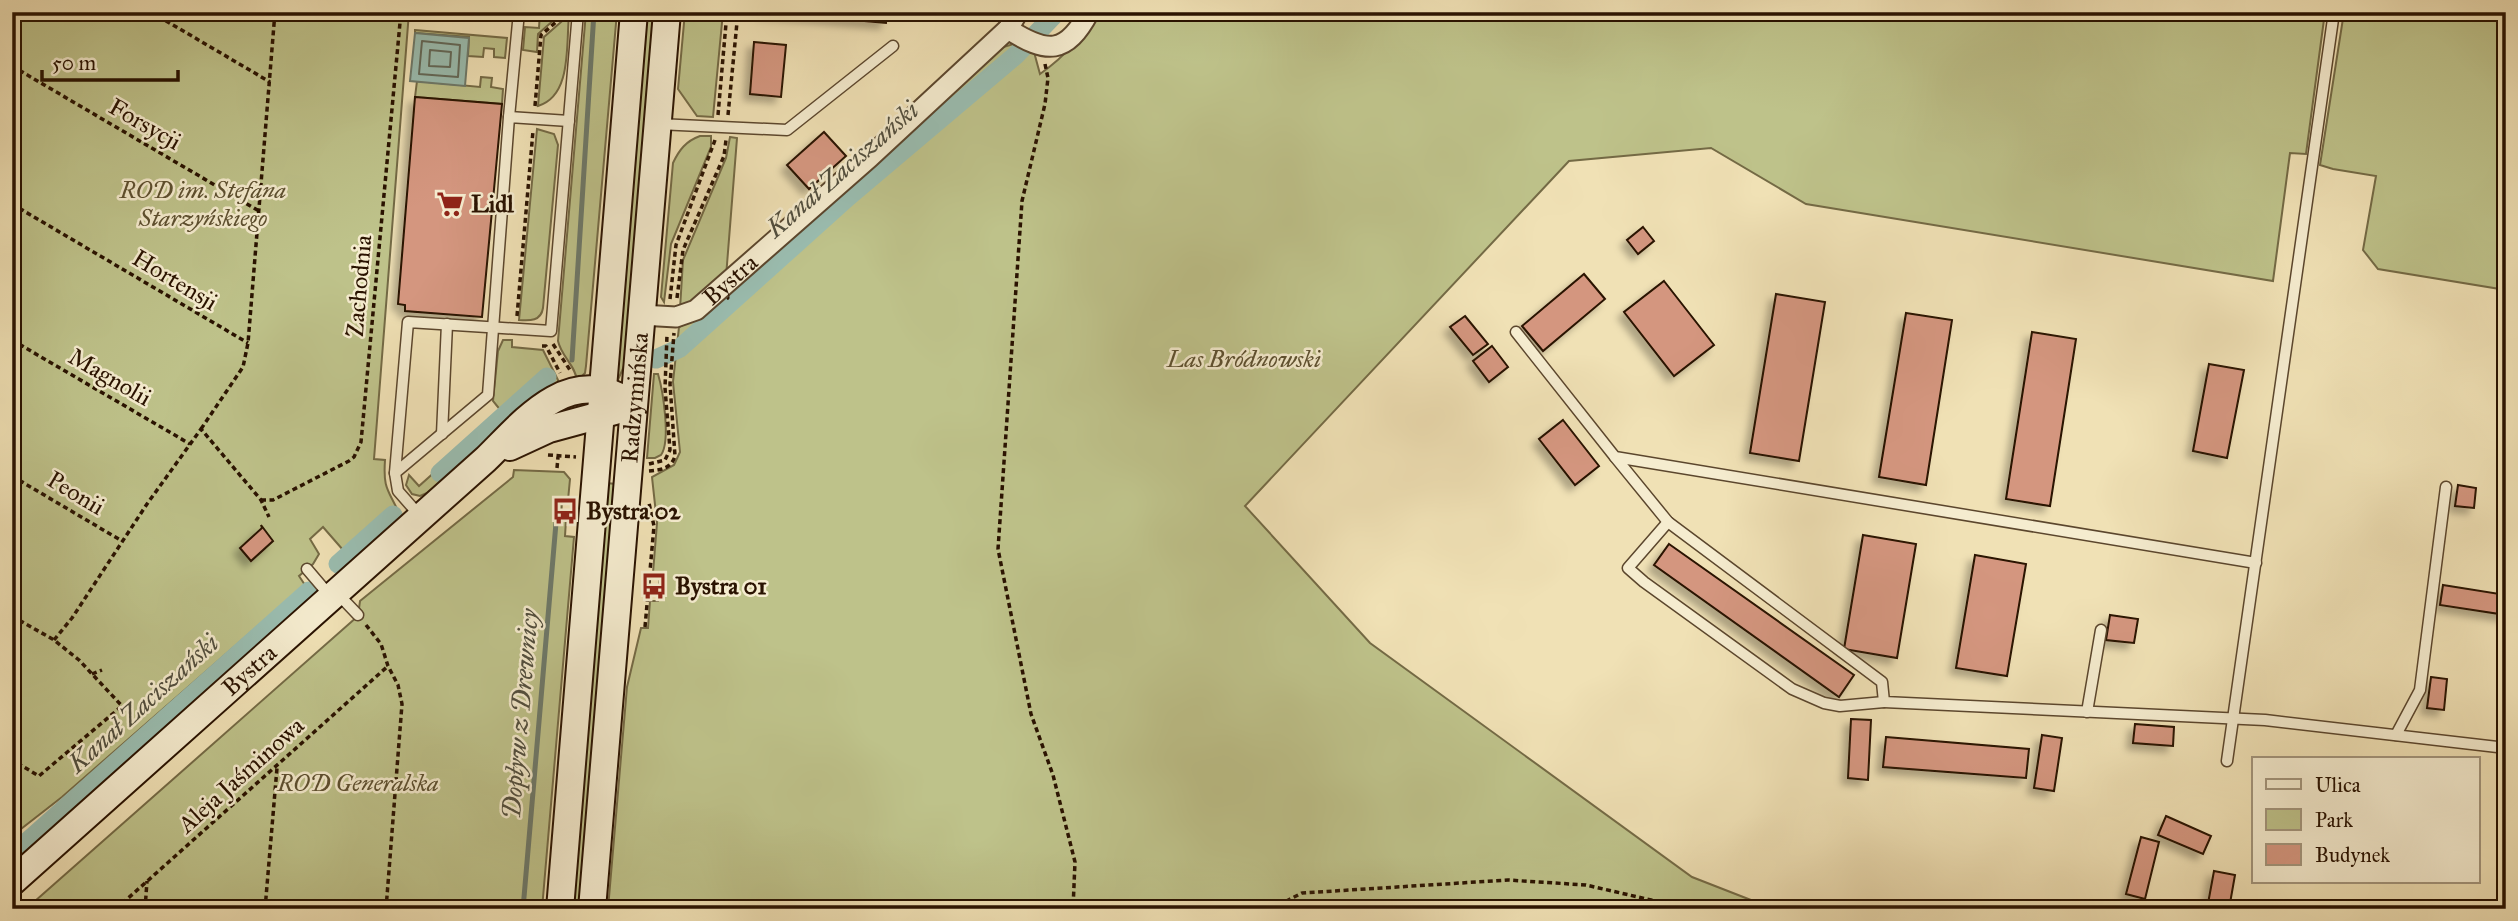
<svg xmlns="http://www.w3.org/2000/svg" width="2518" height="921" viewBox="0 0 2518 921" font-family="'IM FELL Great Primer',serif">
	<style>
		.green { fill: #bec28a; stroke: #746a45; stroke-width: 2 }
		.water { fill: #9abdb0; stroke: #6d796a; stroke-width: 2 }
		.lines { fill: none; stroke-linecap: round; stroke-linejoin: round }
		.shore { stroke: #626858; stroke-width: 2 }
		.stream { stroke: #6d796a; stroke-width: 5 }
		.canal { stroke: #9abdb0; stroke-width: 19 }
		.building { fill: #d4967f; stroke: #291200; stroke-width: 2; filter: url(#shadow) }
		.lane-casing { stroke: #5b462d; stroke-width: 13 }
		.street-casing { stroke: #5b462d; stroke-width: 23 }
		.secondary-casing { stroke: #291200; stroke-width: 30 }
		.path { stroke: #291200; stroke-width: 3.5; stroke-dasharray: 5 3.5; stroke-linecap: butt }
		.lane { stroke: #f5eccf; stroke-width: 10 }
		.street { stroke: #f5eccf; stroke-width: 19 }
		.secondary { stroke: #f5eccf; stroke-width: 26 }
		.labels { text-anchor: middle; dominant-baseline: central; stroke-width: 5; stroke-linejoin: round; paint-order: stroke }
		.street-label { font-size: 24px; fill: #291200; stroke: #f5eccf }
		.park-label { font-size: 24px; font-style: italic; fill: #5d5030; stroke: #f5eccf }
		.poi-label { font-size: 24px; font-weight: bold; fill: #291200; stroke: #f5eccf; text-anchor: start }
		.water-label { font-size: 26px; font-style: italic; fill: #514e3e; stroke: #f5eccf }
	</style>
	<defs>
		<filter id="shadow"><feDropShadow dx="-6" dy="6" stdDeviation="3.5" flood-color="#0004"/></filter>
	</defs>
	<rect width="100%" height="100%" fill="#f0e1b5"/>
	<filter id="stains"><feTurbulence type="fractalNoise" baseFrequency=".00286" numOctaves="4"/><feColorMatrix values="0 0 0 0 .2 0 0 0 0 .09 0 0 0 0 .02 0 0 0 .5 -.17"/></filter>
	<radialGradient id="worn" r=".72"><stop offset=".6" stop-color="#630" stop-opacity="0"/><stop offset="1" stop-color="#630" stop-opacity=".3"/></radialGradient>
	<g class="green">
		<path d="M12,12H409L374,459L385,460C383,489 388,489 399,513L395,519L350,558L323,527L310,539L319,554L313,564L299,576L305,585L62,797L12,836Z"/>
		<polygon points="540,12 563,12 538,34 537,52 523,50 525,27 539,28"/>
		<path d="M586,12H617L586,366L585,373L577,381C576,366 561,356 558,341Z"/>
		<polygon points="645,12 655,12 625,364 617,382 614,381"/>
		<polygon points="685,12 723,12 713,117 697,116 678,89"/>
		<path d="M1095,12H2325L2306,154L2290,153L2273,281L1806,204L1711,148L1569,161L1245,506L1370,643L1692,877L1774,909H608L627,687L641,628H648L650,601H658L660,574L653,573L657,523L652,477L674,465L680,452L673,382L679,327L704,314L1000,48L1017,43L1034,52L1040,74C1068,54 1077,41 1095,12Z"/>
		<polygon points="2344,12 2506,12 2506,290 2378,269 2363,250 2376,176 2333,169 2320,165"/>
		<path d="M569,15C566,45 572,96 538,106L544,37Z"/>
		<polygon points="415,30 507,38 505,58 494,57 494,49 484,48 483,57 468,56 469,37 415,33"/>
		<polygon points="481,77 492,78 491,87 503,89 502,104 415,97 417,81 480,87"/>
		<path d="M537,129L554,134L558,145L543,308C541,321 530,321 519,320Z"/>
		<path d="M700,136H711V147L671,244L664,302L661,297L673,163C679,150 686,141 700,136Z"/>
		<polygon points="730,137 737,138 726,277 680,309 683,260 726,158"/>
		<polygon points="503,340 512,340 512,347 543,350 558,380 558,388 427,493 420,496 412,494 406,485 409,475 419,486 502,412 493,401 498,351"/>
		<path d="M654,374H658C663,391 671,441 661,455L655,458H647Z"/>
		<polygon points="514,470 564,472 570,479 568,500 562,500 561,519 566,520 565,536 574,537 542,909 26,909 358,616 360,601 513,477"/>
		<polygon points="606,483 616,484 580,909 571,909"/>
	</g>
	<polygon class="water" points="415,33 469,38 465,86 410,81"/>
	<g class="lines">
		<g class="shore">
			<polygon points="422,41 460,45 458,77 419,74"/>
			<polygon points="430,50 451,52 450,67 429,66"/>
		</g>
		<g class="stream">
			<polyline points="572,360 594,12"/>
			<polyline points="523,909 556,523"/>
		</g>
		<g class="canal">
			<polyline points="656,359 680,348 848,197 1016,55 1057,12"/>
			<polyline points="440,473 547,377"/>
			<polyline points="338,564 393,515"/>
			<polyline points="12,855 309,591"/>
		</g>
	</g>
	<g class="building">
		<polygon points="762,12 887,12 886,23"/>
		<polygon points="754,42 786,45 781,97 750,94"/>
		<polygon points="415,97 502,104 482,317 405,311 405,305 398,304"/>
		<polygon points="824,132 846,156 809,189 787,165"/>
		<polygon points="1643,227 1654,241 1638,254 1627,240"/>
		<polygon points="1584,274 1605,299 1543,351 1522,326"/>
		<polygon points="1664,281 1714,345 1674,376 1624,312"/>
		<polygon points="1776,294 1825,302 1799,461 1750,453"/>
		<polygon points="1906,313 1952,320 1926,485 1879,477"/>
		<polygon points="1465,316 1488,344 1473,355 1450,327"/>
		<polygon points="2032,332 2076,339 2050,506 2006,499"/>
		<polygon points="1492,346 1508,367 1489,382 1473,361"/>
		<polygon points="2209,364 2244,370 2227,458 2193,451"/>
		<polygon points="1563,420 1599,466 1575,485 1539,439"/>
		<polygon points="2458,485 2476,488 2474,508 2455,506"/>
		<polygon points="261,525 273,541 251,561 240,548 262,528"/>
		<polygon points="1863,535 1916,544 1897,658 1844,649"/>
		<polygon points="1669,544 1854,675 1839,697 1654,565"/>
		<polygon points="1975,555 2026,564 2007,676 1956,668"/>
		<polygon points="2443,585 2506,595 2506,615 2440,605"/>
		<polygon points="2110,615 2138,619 2134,643 2106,640"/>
		<polygon points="2431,677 2447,679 2444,710 2427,708"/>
		<polygon points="1851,719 1871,720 1868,780 1848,778"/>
		<polygon points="2135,724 2174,727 2173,746 2133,743"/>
		<polygon points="2042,735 2062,738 2054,791 2034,788"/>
		<polygon points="1886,737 2029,749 2026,778 1883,767"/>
		<polygon points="2166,816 2211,836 2203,854 2158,835"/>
		<polygon points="2141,837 2159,842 2145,899 2126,894"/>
		<polygon points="2214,871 2235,875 2229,909 2207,909"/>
	</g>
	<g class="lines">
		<g class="lane-casing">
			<g id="lane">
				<polyline points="509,117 519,12"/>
				<polyline points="658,124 787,130 893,46"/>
				<polyline points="1516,332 1615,457 2256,563"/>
				<polyline points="442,434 447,324"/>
				<polyline points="1615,457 1668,522 1882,682 1884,702 2265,720 2506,748"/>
				<polyline points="395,473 408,322 551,331 578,12"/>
				<polyline points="420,516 398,491 395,473 488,395 509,117 569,121"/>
				<polyline points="1668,522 1628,568 1644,582 1792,689 1824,703 1840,706 1884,702"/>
				<polyline points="307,569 330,596"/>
				<polyline points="337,593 358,615"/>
				<polyline points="2087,712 2101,630"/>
				<polyline points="2396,735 2420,690 2446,487"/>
				<polyline points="2227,761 2334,12"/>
			</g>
		</g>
		<g class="street-casing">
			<g id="street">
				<path d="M1008,29C1047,54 1066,55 1089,12"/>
				<path id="s1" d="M641,315L676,317L696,310L870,157L1008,29L1018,12"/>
			</g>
		</g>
		<g class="secondary-casing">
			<g id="secondary">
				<polyline points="510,447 549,429 615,411"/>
				<path id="s2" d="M12,882L486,459C522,424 564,369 620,397"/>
				<polyline points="560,909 634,12"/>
				<path id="s3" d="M592,909L667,12"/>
			</g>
		</g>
		<g class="path">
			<polyline points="151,12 270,82"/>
			<polyline points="1045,64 1048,78 1045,104 1022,201 998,549 1031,714 1053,775 1075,862 1073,909"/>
			<polyline points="12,66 259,211"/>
			<polyline points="535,106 541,35 563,16"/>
			<polyline points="718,115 727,12"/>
			<polyline points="728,115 738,12"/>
			<polyline points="12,204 248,343"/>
			<polyline points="677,298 683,250 724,156 726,140"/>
			<polyline points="670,299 676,245 715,140"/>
			<polyline points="517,316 533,131"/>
			<polyline points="12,340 190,444"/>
			<polyline points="553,344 570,370"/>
			<polyline points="542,346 546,346 560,373"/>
			<polyline points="201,429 243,367 248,343 275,12"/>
			<polyline points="548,455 576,457"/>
			<polyline points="649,464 665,460 670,450 665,388 667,335"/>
			<polyline points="557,468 558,457"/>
			<path d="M649,471C660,470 671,469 675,456L670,384L674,333"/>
			<polyline points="12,476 122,541"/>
			<polyline points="261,500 273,500 349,461 354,457 361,442 401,12"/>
			<polyline points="12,616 54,640 79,660 122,706 39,776 12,760"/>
			<polyline points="366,625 381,644 388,666 398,685 402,704 386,909"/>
			<polyline points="645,627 654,526 649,503"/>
			<polyline points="54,640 72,618 147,504 201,429 261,500 269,517"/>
			<polyline points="92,674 102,670"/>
			<polyline points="116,909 388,666"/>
			<polyline points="145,909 147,881"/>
			<polyline points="265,909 277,768"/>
			<polyline points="1271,909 1302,893 1508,880 1586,885 1690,909"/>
		</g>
		<use href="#lane" class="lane"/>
		<use href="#street" class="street"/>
		<use href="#secondary" class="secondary"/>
	</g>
	<defs>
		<g id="supermarket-bare" transform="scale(2.1)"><path d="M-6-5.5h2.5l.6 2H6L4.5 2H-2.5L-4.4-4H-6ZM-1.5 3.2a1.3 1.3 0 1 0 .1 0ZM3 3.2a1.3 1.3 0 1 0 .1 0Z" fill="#8f2418" stroke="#f5eccf" stroke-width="2.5" paint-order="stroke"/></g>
		<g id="bus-bare" transform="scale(2.1)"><path d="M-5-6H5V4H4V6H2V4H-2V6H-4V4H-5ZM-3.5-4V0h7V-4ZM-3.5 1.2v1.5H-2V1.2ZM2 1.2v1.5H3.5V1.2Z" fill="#8f2418" stroke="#f5eccf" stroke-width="2.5" paint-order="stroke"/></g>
	</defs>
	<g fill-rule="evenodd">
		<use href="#supermarket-bare" x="450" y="204"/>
		<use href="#bus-bare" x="565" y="511"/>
		<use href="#bus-bare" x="654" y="586"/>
	</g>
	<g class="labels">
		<g class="street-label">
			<text transform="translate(145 124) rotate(30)">Forsycji</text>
			<text transform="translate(175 280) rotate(31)">Hortensji</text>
			<text stroke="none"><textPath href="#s1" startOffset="102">Bystra</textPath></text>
			<text transform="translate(359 286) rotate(-85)">Zachodnia</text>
			<text transform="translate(110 377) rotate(30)">Magnolii</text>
			<text stroke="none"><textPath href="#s3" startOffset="513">Radzymińska</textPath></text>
			<text transform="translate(76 493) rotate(31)">Peonii</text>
			<text stroke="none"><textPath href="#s2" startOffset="318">Bystra</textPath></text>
			<text transform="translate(241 775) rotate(-42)">Aleja Jaśminowa</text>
		</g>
		<g class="park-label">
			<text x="203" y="190">ROD im. Stefana<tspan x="203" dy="28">Starzyńskiego</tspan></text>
			<text x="1244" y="359">Las Bródnowski</text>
			<text x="358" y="783">ROD Generalska</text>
		</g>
		<g class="poi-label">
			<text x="471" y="204">Lidl</text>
			<text x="586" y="511">Bystra 02</text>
			<text x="675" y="586">Bystra 01</text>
		</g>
		<g class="water-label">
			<text transform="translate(842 169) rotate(-41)">Kanał Zaciszański</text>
			<text transform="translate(143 703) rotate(-42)">Kanał Zaciszański</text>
			<text transform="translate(520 714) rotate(-85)">Dopływ z Drewnicy</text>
		</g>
	</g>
	<rect width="2518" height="921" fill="none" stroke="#f0e1b5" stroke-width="42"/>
	<rect x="14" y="14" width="2490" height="893" fill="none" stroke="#291200" stroke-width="3.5"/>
	<rect x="21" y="21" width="2476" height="879" fill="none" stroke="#291200" stroke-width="2"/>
	<rect x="2252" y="757" width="228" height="126" fill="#f5eccf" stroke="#a3957c" stroke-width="2"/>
	<rect x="2266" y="779" width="35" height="10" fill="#f5eccf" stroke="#a3957c" stroke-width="2"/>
	<text x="2315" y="792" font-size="21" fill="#291200">Ulica</text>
	<rect x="2266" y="809" width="35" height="21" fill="#bec28a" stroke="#a3957c" stroke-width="2"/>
	<text x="2315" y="827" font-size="21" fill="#291200">Park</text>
	<rect x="2266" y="844" width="35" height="21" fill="#d4967f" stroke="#a3957c" stroke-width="2"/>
	<text x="2315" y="862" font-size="21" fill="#291200">Budynek</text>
	<path d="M42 70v10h136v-10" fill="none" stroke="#291200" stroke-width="3.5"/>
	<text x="52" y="70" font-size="21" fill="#291200" stroke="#f5eccf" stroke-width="5" paint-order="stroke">50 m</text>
	<rect width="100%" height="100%" filter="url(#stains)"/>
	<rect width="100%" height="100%" fill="url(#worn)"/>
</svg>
